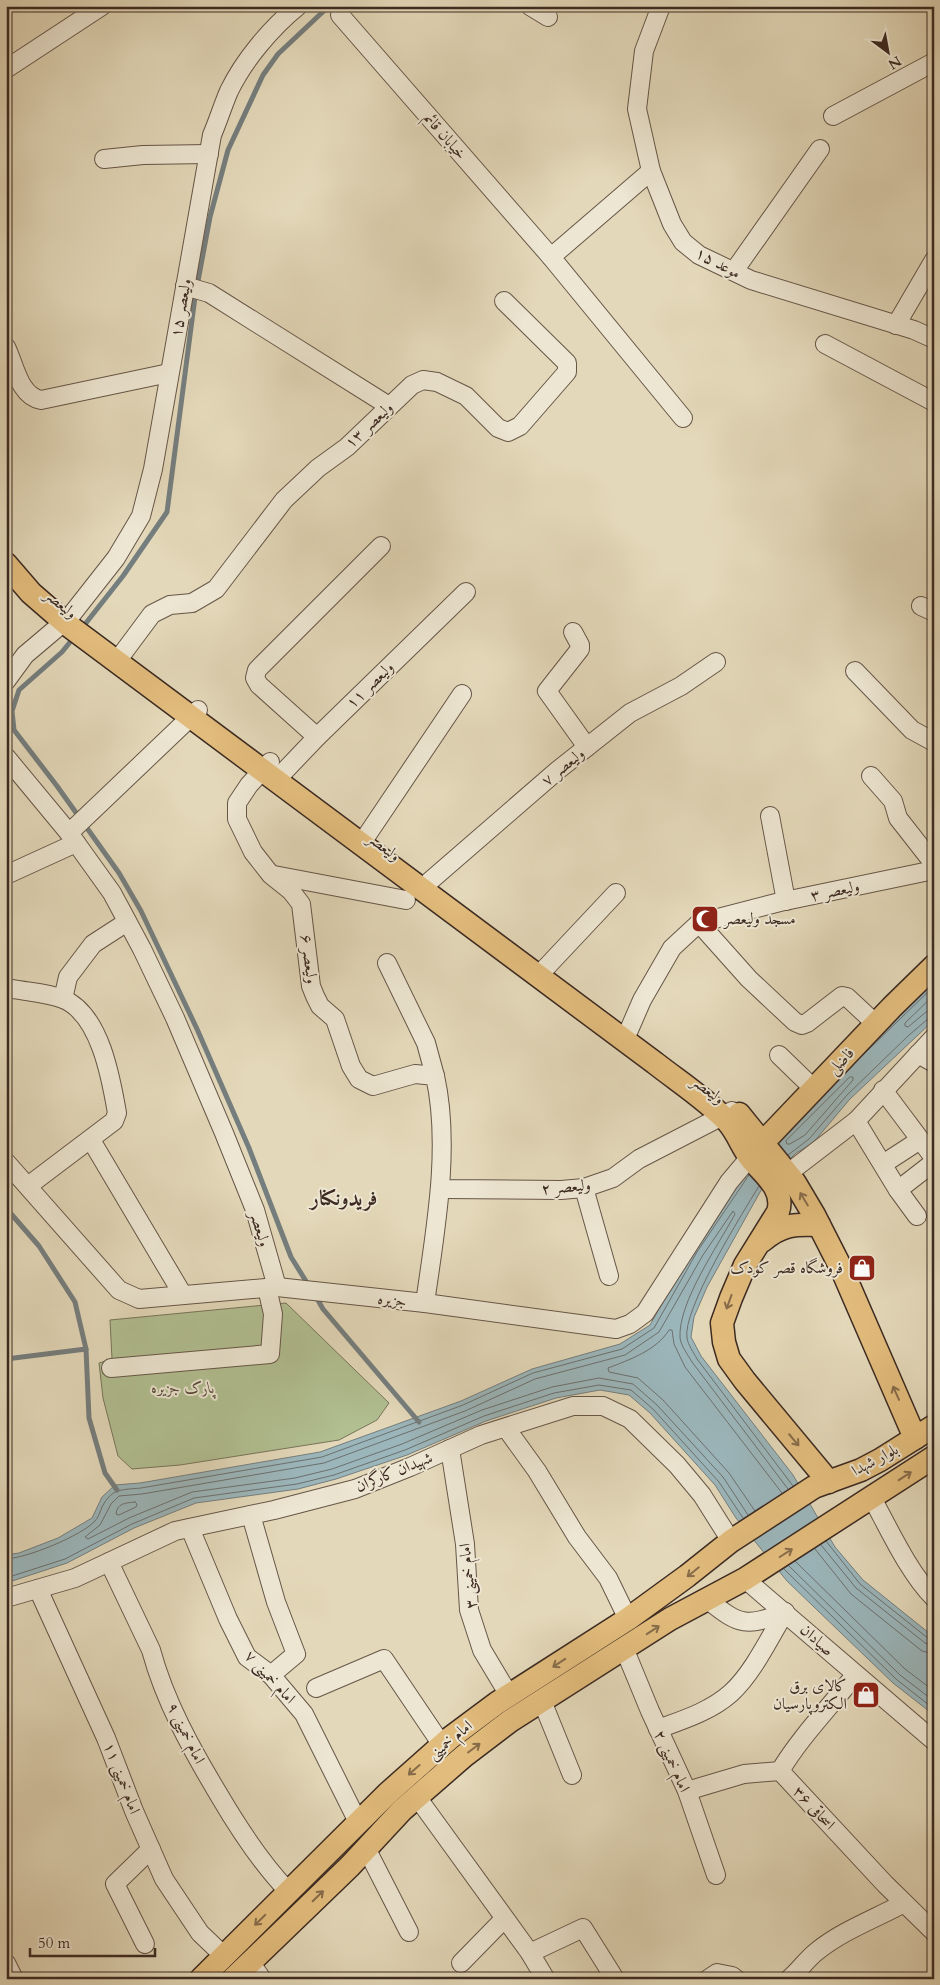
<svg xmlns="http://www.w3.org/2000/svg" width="940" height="1985" viewBox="0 0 940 1985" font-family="Cardo,Amiri,serif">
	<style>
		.green { fill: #b1bf91; stroke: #76745a }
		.water { fill: #9bb6bb; stroke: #757e7e }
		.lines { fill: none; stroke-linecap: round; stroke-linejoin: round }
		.shore { stroke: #6c706e; stroke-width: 1 }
		.stream { stroke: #757e7e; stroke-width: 5 }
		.minor-casing { stroke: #665648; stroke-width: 20 }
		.major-casing { stroke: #3c2a22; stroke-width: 25 }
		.minor { stroke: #ede6d2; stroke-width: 18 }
		.major { stroke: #e2bc7c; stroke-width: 22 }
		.oneway { stroke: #876c4a }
		.labels { text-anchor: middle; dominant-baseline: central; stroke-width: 4; stroke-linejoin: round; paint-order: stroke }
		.street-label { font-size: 16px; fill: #3c2a22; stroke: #ede6d2 }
		.poi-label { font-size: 16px; fill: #3c2a22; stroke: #ede6d2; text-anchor: end }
		.park-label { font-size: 16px; font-style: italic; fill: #534838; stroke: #ede6d2 }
		.district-label { font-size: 21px; font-weight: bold; fill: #3c2a22; stroke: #ede6d2 }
	</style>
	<rect width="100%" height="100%" fill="#e3d8b9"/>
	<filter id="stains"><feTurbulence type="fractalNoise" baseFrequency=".004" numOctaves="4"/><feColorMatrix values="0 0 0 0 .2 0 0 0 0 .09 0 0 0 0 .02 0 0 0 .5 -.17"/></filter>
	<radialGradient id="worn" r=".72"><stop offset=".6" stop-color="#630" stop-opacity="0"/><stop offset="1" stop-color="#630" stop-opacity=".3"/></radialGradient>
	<polygon class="green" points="286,1303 389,1403 377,1420 339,1440 180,1465 132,1469 118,1456 103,1398 99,1363 112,1359 110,1320"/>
	<polygon class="water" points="934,978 934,1020 850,1099 813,1143 796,1153 764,1185 707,1287 694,1317 691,1337 701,1356 793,1475 835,1547 846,1560 863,1580 934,1637 934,1715 893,1683 787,1581 736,1518 715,1485 650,1413 629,1395 600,1390 556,1398 486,1421 407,1455 336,1479 298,1489 196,1503 134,1528 67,1563 6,1583 6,1555 19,1553 58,1538 92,1518 102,1497 115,1485 140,1483 320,1452 461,1401 532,1369 620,1344 650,1325 693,1249 744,1173"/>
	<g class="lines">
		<g class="shore">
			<polyline points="934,995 905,1023 905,1026 908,1027 926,1012 934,1010"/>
			<polyline points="862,1056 934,986"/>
			<polygon points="850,1077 853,1077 853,1080 805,1135 790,1144 787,1144 786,1141"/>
			<polyline points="788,1155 809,1139 847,1095 908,1036 929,1018 934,1016"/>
			<path d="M759,1186C742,1214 682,1310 687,1338C688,1345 694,1353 697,1359L793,1486"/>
			<path d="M135,1502L137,1504L136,1507L119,1515L116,1514C117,1503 126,1503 135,1502Z"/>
			<path d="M755,1511L729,1473L663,1400L638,1378L609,1372L608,1368C629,1360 657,1350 669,1330H672L674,1344L685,1367L782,1493"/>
			<path d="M748,1515L723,1477L657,1405L633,1384L599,1378L552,1387L482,1410L402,1444L332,1469L295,1478L192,1492L129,1518L88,1539L85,1537L100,1525L111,1504L119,1496L142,1494L324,1463L465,1411L535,1379L625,1355L659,1332L703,1255L733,1211L735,1214C718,1246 678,1302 680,1338C681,1346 688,1355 692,1362L788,1489"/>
			<polyline points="826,1541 860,1584 929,1639 934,1640"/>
			<polyline points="821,1545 856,1588 925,1643 934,1646"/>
			<polyline points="815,1549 851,1594 922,1651 934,1654"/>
			<path d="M6,1559C27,1558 81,1536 95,1521C98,1518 100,1512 102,1507C112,1488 121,1490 141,1488L322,1457L463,1405L533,1373L622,1349L654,1328L697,1252L749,1175"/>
			<polyline points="795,1561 905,1669 934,1691"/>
			<polyline points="789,1566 900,1675 934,1701"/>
			<polyline points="784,1569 896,1679 934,1709"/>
			<polyline points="6,1578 65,1559 132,1524 194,1498 297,1484 334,1475 405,1450 484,1416 554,1393 599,1385 631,1390 653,1409 719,1482 743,1518"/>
		</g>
		<g class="stream">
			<polyline points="82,628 123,576 167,512 195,297 210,217 228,150 263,75 278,54 329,6"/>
			<polyline points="75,636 62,652 19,690 12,711 14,730 57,786 119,873 141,911 197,1029 249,1148 291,1257 309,1286"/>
			<polyline points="6,1208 39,1246 75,1302 86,1349 89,1418 105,1473 117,1490"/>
			<polyline points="315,1295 323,1309 419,1422"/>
			<polyline points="6,1359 86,1349"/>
		</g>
		<g class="minor-casing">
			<g id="minor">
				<polyline points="530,6 548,17"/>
				<polyline points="661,6 644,51 637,109 651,171 672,224 683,242 699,255 751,280 914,330 934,339"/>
				<polyline points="340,15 551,257 683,418"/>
				<polyline points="6,69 102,6"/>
				<polyline points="833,116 934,62"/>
				<polyline points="104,159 143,155 209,154"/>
				<polyline points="551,257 651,171"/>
				<polyline points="734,271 820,149"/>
				<polyline points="185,286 209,293 389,406"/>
				<polyline points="896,325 934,260"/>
				<polyline points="825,344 934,402"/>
				<path d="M6,347C15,365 19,396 41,400L169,373"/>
				<polyline points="921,606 934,612"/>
				<path d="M72,614L116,558L141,516L153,469L212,135C218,121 223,105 229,91C244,60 271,28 298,6"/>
				<polyline points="573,632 580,645 580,649 547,691 587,747"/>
				<polyline points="117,661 152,614 170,605 192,603 216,589 284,500 318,468 347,447 412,385 423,380 437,382 466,396 498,428 508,432 520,426 567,372 567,363 504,301"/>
				<polyline points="855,671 912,730 934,742"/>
				<polyline points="6,681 25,655 64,622"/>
				<polyline points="317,737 259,685 255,678 257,670 381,546"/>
				<polyline points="6,757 69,833 112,893 142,949 175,1018 224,1133 255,1210 277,1287"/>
				<path d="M270,762L249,785L237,803V819L253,852L271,875L291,891L301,904L311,986L315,996L320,1006L335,1019L351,1066L359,1079L373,1086L415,1074L435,1076C451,1147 435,1232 425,1303"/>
				<polyline points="871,776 893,801 898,818 934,864"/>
				<polyline points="276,780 317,737 466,592"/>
				<polyline points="770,816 786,901"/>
				<polyline points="69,833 198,710"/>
				<polyline points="361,844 462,694"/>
				<polyline points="6,875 76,843"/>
				<polyline points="274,875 406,900"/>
				<polyline points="423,890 430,881 558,770 630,713 681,686 716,662"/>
				<polyline points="699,923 749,979 795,1022 802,1025 807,1023 842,996 847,997 876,1024"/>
				<polyline points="387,963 426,1043 435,1076"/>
				<polyline points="538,976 616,893"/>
				<path d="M6,990L13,989C29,992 48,993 63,999C100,1014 111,1078 117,1113L114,1121L28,1186"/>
				<polyline points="63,999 68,977 93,944 127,922"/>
				<polyline points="622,1039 629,1030 642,1000 672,948 699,923 780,902 934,870"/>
				<polyline points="918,1054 934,1063"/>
				<polyline points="779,1055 814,1089"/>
				<polyline points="883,1090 934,1158"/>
				<polyline points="856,1121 898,1190"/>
				<polyline points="91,1140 183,1295"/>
				<polyline points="6,1162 119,1290 139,1299 277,1287 425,1303 616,1329 630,1324 645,1313 729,1182 750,1157"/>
				<polyline points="883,1164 920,1140"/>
				<polyline points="787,1174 856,1121 934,1037"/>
				<polyline points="441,1185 444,1189 561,1190 584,1188 613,1178 639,1159 732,1111"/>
				<polyline points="584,1188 609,1276"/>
				<polyline points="917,1216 898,1190 934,1162"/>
				<polyline points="111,1368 270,1354 273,1314 267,1288"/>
				<polyline points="506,1428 537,1471 577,1537 608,1578 628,1619"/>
				<polyline points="450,1449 465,1544 469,1610 482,1650 509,1695"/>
				<path d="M872,1498C889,1529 909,1573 934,1598"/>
				<polyline points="251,1515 276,1602 296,1654 271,1675"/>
				<polyline points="190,1528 228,1619 247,1657 271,1675 304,1714 358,1822"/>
				<path d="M109,1562L151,1650C165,1702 192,1750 219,1795C239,1829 261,1863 288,1891"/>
				<polyline points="745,1579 934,1741"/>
				<polyline points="38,1589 106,1738 134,1811 164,1879 200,1933 224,1956"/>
				<polyline points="6,1598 75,1578 175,1531 274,1510 355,1489 410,1467 481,1435 573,1406 603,1406 630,1419 677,1465 702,1495 731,1541"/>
				<path d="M708,1600C740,1626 747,1627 785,1612"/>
				<polyline points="624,1648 650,1711 687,1791 716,1875"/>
				<path d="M855,1675C830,1707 801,1736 780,1771L885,1884L934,1932"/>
				<polyline points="316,1688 384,1659 442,1745"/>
				<polyline points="542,1701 572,1775"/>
				<path d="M658,1729C683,1720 711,1711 731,1693C753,1673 770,1637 785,1612"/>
				<polyline points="687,1791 744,1774 780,1771"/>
				<polyline points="417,1797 530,1953 545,1978 544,1979"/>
				<polyline points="366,1848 409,1932"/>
				<polyline points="145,1944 115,1884 151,1849"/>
				<polyline points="530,1953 583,1928 615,1979"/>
				<polyline points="250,1962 262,1979"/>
				<polyline points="6,1963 14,1979"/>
				<polyline points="461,1963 504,1919"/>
				<polyline points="708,1979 717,1973 732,1976 736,1979"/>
				<path d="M789,1979C799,1971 806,1960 816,1952C843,1930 875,1919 904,1903"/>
			</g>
		</g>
		<g class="major-casing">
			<g id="major">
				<path d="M6,564L31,593L69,626L655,1063C678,1081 707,1100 727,1121C738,1133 742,1148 752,1160C765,1175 785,1190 778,1212L745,1265L731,1298L722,1323L724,1342L729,1359L745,1381L829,1482"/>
				<polyline points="739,1114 795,1183 814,1215 843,1272 915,1438"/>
				<polyline points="752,1154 892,1007 934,966"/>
				<path d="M762,1241C782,1224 795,1224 819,1225"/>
				<polyline points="201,1979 387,1794 450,1738 497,1703 628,1619 687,1576 731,1541 814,1487 861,1470 880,1460 934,1426"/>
				<polyline points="233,1979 350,1866 402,1810 464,1756 510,1721 670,1619 745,1579 934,1457"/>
			</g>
		</g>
		<use href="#minor" class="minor"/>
		<use href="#major" class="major"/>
	</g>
	<defs><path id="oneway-shaft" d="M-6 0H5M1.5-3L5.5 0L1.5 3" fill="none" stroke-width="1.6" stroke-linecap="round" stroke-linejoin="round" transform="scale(1.25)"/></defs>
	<g class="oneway">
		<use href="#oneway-shaft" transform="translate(804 1199) rotate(-121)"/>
		<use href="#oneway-shaft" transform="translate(729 1302) rotate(110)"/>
		<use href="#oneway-shaft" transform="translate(896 1393) rotate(-114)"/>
		<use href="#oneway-shaft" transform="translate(794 1440) rotate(50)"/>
		<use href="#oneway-shaft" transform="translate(905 1476) rotate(-33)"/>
		<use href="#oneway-shaft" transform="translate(786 1553) rotate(-32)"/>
		<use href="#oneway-shaft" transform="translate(693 1572) rotate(141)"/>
		<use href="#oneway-shaft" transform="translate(653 1630) rotate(-33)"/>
		<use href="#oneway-shaft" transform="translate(559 1663) rotate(147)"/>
		<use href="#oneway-shaft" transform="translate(474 1748) rotate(-37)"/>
		<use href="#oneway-shaft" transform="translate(414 1770) rotate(139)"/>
		<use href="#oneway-shaft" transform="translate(318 1896) rotate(-44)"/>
		<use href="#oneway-shaft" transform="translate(260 1920) rotate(135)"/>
	</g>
	<defs>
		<g id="mosque-square" transform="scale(1.4375)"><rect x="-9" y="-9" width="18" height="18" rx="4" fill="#8f2418" stroke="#ede6d2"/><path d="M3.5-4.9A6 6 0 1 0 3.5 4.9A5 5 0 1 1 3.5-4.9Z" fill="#fff"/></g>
		<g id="shop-square" transform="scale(1.4375)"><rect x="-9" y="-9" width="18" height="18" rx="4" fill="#8f2418" stroke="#ede6d2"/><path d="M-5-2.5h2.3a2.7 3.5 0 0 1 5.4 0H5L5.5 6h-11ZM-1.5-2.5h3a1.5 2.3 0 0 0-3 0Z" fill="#fff"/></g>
	</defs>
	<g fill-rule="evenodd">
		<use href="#mosque-square" x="705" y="919"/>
		<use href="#shop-square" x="862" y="1268"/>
		<use href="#shop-square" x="866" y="1695"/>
	</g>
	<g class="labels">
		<g class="street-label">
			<text transform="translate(445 136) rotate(49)">خیابان قائم</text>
			<text transform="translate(718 263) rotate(28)">موعد ۱۵</text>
			<text transform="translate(181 308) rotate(-80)">ولیعصر ۱۵</text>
			<text transform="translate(369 425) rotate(-43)">ولیعصر ۱۳</text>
			<text transform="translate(61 604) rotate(40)">ولیعصر</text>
			<text transform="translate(370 685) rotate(-44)">ولیعصر ۱۱</text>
			<text transform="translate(563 767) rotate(-39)">ولیعصر ۷</text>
			<text transform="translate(384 847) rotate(37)">ولیعصر</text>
			<text transform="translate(835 891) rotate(-12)">ولیعصر ۳</text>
			<text transform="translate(309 959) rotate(83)">ولیعصر ۶</text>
			<text transform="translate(841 1061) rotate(-46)">فاضلی</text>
			<text transform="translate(708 1090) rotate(37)">ولیعصر</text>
			<text transform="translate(566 1187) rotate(-5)">ولیعصر ۲</text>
			<text transform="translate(260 1229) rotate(73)">ولیعصر</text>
			<text transform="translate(392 1300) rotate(6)">جزیره</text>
			<text transform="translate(875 1460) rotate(-28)">بلوار شهدا</text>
			<text transform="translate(394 1472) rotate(-22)">شهیدان کارگران</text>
			<text transform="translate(468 1576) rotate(-96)">امام خمینی ۳</text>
			<text transform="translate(817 1640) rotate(42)">صیادان</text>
			<text transform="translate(270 1677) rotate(47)">امام خمینی ۷</text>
			<text transform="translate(186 1733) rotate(64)">امام خمینی ۹</text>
			<text transform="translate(450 1740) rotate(-39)">امام خمینی</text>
			<text transform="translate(672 1761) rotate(66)">امام خمینی ۲</text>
			<text transform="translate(122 1778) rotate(69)">امام خمینی ۱۱</text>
			<text transform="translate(814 1808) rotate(47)">اسحاقی ۳۶</text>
		</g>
		<g class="poi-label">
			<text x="724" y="919" text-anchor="start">مسجد ولیعصر</text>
			<text x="843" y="1268">فروشگاه قصر کودک</text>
			<text x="847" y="1686">کالای برق<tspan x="847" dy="18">الکتروپارسیان</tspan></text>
		</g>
		<g class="park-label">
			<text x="183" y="1388">پارک جزیره</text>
		</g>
		<g class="district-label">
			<text x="344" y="1198">فریدونکنار</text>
		</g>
	</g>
	<rect width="940" height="1985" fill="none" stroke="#e3d8b9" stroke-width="25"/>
	<rect x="8" y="8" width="925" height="1970" fill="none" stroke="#3c2a22" stroke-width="2.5"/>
	<rect x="12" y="12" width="915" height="1960" fill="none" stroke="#3c2a22"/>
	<g transform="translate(888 52) rotate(148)" stroke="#ede6d2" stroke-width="4" paint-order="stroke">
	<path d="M0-4L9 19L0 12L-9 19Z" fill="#3c2a22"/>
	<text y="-8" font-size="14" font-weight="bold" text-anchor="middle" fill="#3c2a22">N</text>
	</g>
	<path d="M30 1948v8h125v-8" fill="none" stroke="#3c2a22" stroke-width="2.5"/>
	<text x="38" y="1948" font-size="15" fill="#3c2a22" stroke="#ede6d2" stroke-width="4" paint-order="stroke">50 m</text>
	<rect width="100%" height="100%" filter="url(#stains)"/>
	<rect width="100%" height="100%" fill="url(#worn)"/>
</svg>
